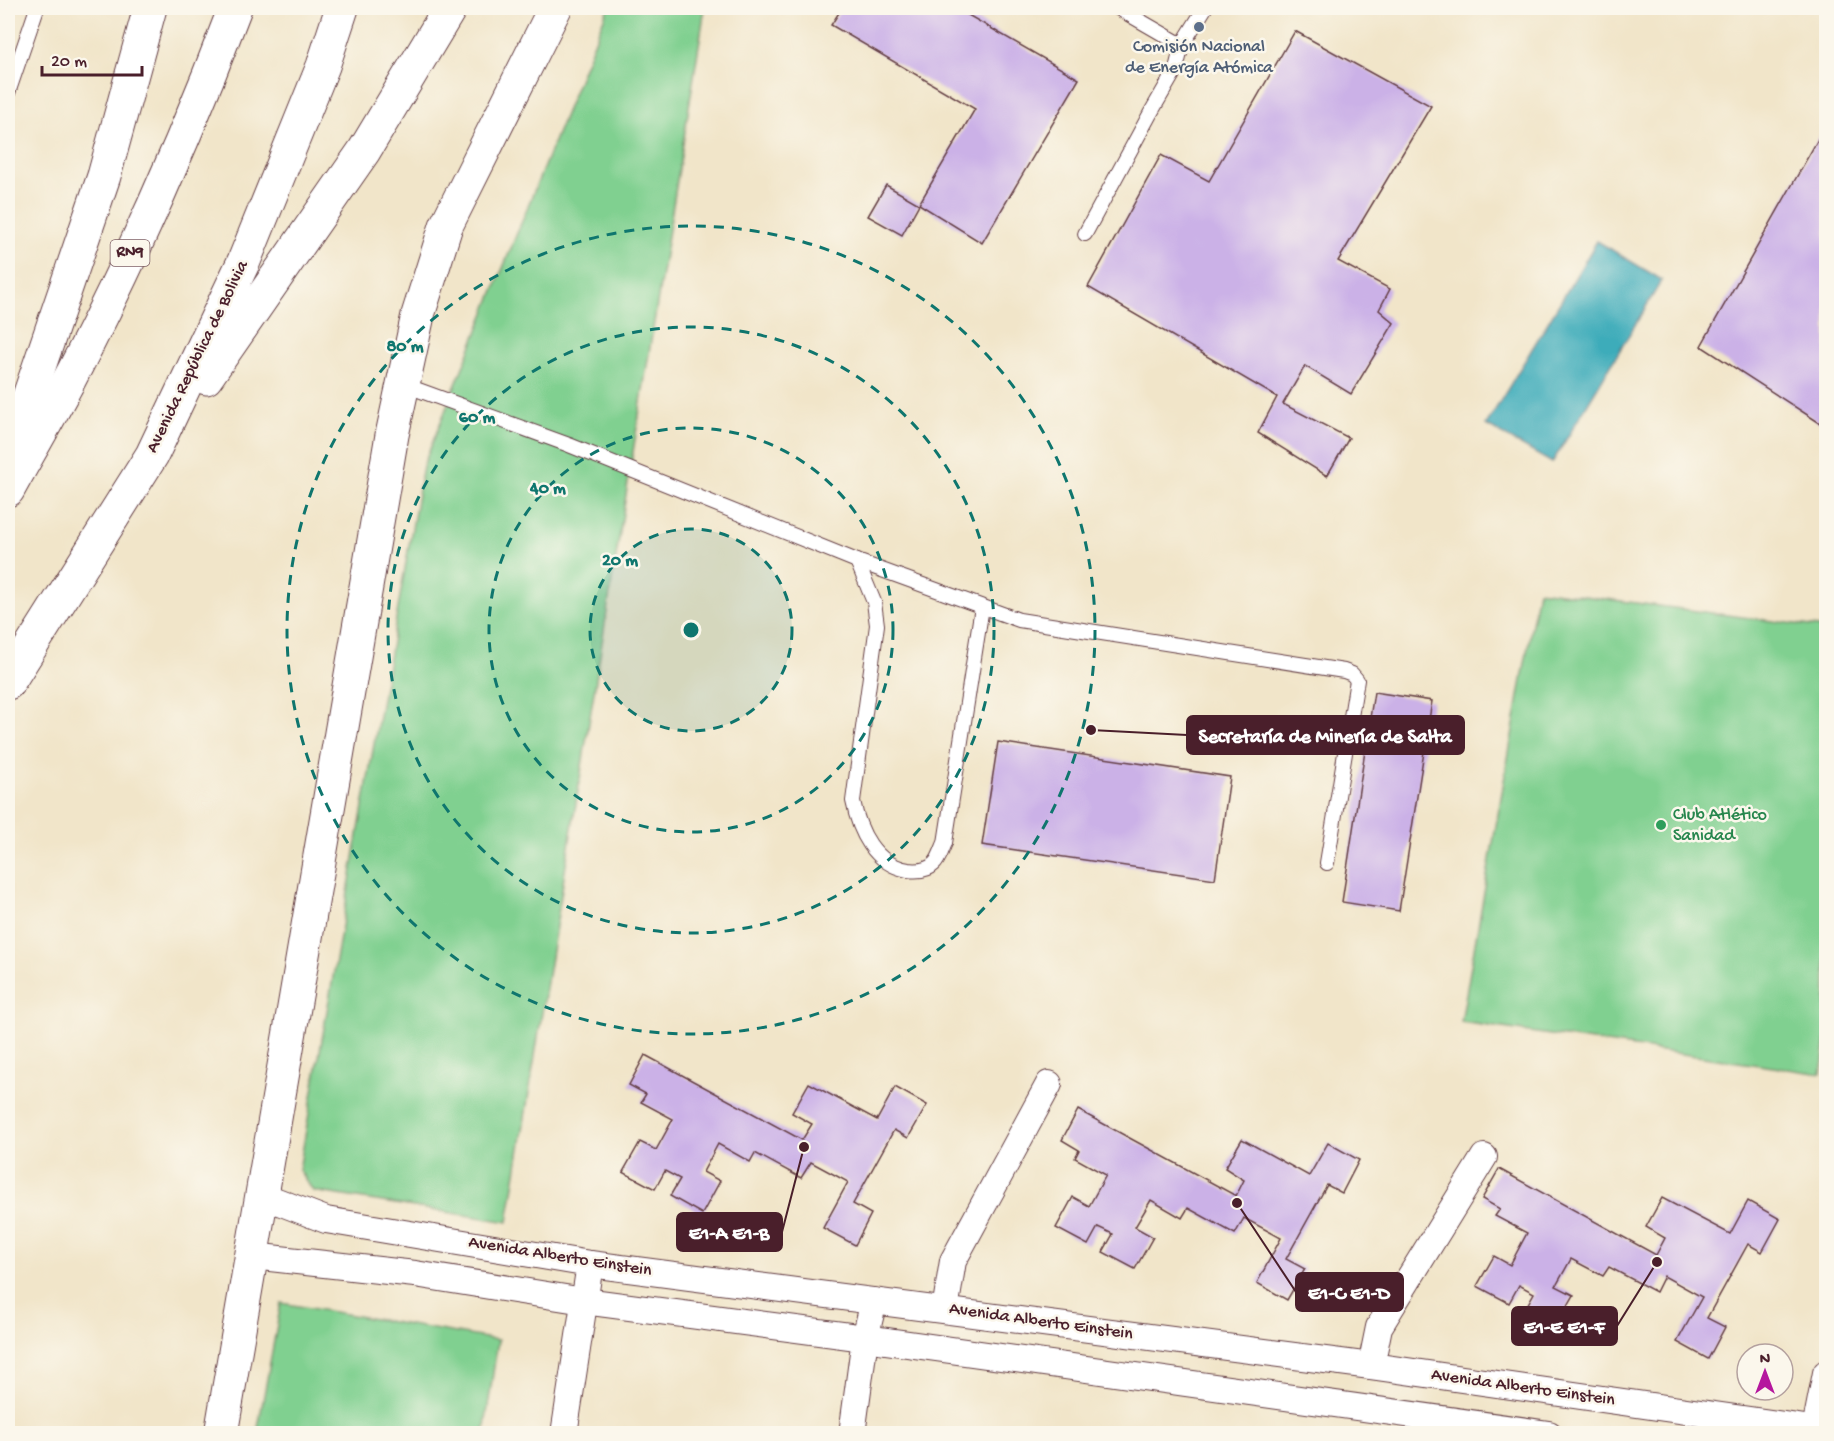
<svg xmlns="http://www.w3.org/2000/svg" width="1834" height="1441" viewBox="0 0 1834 1441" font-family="'Gochi Hand',sans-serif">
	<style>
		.green { fill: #80d090; stroke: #65785e; stroke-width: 1.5 }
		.water { fill: #3dacba; stroke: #446672; stroke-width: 1.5 }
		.building { fill: #cbb1e7 }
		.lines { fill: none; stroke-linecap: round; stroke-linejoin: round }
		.lane-casing { stroke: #633d43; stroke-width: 16 }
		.street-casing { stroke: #633d43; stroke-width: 28 }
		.secondary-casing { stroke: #633d43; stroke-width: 35 }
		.primary-casing { stroke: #633d43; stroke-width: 35 }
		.lane { stroke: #fff; stroke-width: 14 }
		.street { stroke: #fff; stroke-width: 26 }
		.secondary { stroke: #fff; stroke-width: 33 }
		.primary { stroke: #fff; stroke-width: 33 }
		.ring { fill: none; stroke: #0f766e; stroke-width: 3; stroke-dasharray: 10 8 }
		.service-dot { fill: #5c6f8a; stroke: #fbf7ec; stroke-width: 2 }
		.leisure-dot { fill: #2e9e5b; stroke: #fbf7ec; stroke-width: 2 }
		.labels { text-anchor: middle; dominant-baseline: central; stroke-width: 5; stroke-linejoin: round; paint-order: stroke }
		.shield { fill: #fbf7ec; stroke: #7f6065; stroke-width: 1.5 }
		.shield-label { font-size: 16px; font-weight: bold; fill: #4a1f2b }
		.service-label { font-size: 18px; fill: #4e5e75; stroke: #fbf7ec }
		.street-label { font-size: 18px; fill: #4a1f2b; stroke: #fbf7ec }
		.leisure-label { font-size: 18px; fill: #27864d; stroke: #fbf7ec; text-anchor: start }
		.centre { fill: #0f766e; stroke: #fbf7ec; stroke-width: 3 }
		.ring-label { font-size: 18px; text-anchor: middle; font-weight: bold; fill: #0f766e; stroke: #fbf7ec; stroke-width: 5; stroke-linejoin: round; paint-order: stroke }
		.leader { fill: none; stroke: #4a1f2b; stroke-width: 2 }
		.callout-dot { fill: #4a1f2b; stroke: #fbf7ec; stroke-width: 2 }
		.callout { fill: #4a1f2b; stroke: #4a1f2b; stroke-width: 2 }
		.callout-label { font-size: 20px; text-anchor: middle; font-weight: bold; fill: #fff }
	</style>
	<rect width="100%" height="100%" fill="#fbf7ec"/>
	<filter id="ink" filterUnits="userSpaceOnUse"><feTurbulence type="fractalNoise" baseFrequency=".0167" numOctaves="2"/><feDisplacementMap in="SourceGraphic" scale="12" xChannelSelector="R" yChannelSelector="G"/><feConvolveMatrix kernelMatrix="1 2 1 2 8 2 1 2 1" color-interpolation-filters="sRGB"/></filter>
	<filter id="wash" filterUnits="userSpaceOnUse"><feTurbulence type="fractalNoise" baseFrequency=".008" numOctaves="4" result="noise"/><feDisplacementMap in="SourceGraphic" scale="24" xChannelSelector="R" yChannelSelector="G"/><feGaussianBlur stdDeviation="1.35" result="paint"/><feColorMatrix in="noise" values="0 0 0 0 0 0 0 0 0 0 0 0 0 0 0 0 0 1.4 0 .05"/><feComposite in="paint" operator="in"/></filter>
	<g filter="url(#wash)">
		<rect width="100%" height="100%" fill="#f1e5c9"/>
		<g class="green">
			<polygon points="608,8 705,8 508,1222 313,1191 299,1170 423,466"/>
			<polygon points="1538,590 1826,628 1826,1040 1821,1074 1461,1022"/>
			<polygon points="281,1303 498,1340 484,1433 257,1433"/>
		</g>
		<polygon class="water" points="1597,241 1662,280 1552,463 1486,425"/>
		<g id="blocks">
			<g class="building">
				<polygon points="842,8 956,8 1079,79 982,243 919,204 975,109 831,25"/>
				<polygon points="1295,31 1431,106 1338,261 1390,289 1379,310 1394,323 1351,394 1305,366 1283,404 1349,438 1327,476 1258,433 1277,397 1088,287 1161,155 1209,181"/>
				<polygon points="1826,125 1826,427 1701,346"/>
				<polygon points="886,185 919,204 902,235 868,216"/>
				<polygon points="1374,692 1432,701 1399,911 1342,902"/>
				<polygon points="998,742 1230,777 1215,879 982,845"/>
				<polygon points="645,1055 802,1140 812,1124 792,1113 809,1083 877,1120 895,1087 927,1105 908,1138 894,1130 853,1204 871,1214 855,1245 823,1228 848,1182 811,1162 801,1178 755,1153 750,1162 718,1144 703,1172 720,1181 702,1214 670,1196 680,1179 665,1171 655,1189 623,1172 640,1142 656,1150 673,1119 641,1102 646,1094 629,1085"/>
				<polygon points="1078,1110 1236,1196 1244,1180 1225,1168 1242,1139 1309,1176 1328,1143 1359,1160 1342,1193 1327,1185 1286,1259 1305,1269 1287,1300 1257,1283 1281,1238 1244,1218 1235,1234 1188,1208 1182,1218 1151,1200 1135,1227 1153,1237 1135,1269 1103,1252 1113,1234 1098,1227 1088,1245 1056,1228 1073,1197 1089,1206 1106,1175 1075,1158 1079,1150 1062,1140"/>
				<polygon points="1499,1169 1656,1255 1665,1238 1646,1227 1662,1198 1730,1234 1748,1201 1780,1219 1762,1252 1748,1244 1707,1318 1725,1327 1708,1359 1677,1342 1702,1297 1664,1276 1656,1292 1609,1267 1603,1276 1571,1259 1556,1286 1574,1295 1555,1328 1524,1311 1534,1293 1519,1285 1509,1303 1477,1286 1494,1256 1510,1265 1527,1233 1495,1216 1500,1209 1482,1199"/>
			</g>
		</g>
	</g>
	<g filter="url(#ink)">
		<use href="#blocks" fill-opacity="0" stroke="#633d43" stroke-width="1.5"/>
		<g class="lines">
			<g class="lane-casing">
				<g id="lane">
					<polyline points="1118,8 1182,45"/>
					<polyline points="8,93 37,8"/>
					<polyline points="1085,234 1150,114 1176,69 1182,45 1205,8"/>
					<polyline points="402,384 569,445 857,561 1019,620 1344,671 1352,674 1357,680 1327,863"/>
					<path d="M857,561L874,602L877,625L853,801C859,831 874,864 908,870C916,871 927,871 934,864C939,860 942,849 945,843L982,607"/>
				</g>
			</g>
			<g class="street-casing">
				<g id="street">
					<polyline points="261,1195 326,1220 590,1264 1371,1366 1826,1431"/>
					<polyline points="252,1256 415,1274 584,1301 865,1338 1549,1434"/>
					<polyline points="945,1310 953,1261 1049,1084"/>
					<polyline points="1371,1366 1379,1327 1484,1157"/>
					<polyline points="564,1434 590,1264"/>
					<polyline points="852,1434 865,1338 874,1301"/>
					<polyline points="1814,1434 1826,1373"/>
				</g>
			</g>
			<g class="secondary-casing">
				<polyline id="secondary" points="221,1434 392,435 418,315 446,226 555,8"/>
			</g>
			<g class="primary-casing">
				<g id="primary">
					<polyline points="206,378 364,151 450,8"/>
					<polyline points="8,458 104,176 150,8"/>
					<path d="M8,490C28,454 49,418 68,382C131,262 187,135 235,8"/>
					<polyline points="8,683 152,455 244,261 323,66 342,8"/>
				</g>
			</g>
			<use href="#lane" class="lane"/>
			<use href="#street" class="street"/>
			<use href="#secondary" class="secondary"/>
			<use href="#primary" class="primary"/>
		</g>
	</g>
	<circle cx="691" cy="630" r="101" fill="#0f766e" fill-opacity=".12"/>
	<g class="ring">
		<circle cx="691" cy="630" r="101"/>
		<circle cx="691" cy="630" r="202"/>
		<circle cx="691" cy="630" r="303"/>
		<circle cx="691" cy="630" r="404"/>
	</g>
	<circle class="service-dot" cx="1199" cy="27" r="6"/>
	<circle class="leisure-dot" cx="1661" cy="825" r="6"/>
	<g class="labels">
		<rect class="shield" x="110.5" y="240" width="39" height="26" rx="4.5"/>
		<g class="shield-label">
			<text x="130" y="253">RN9</text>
		</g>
		<g class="service-label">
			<text x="1199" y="47">Comisión Nacional<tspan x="1199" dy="21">de Energía Atómica</tspan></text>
		</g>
		<g class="street-label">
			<text transform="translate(198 357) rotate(-64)">Avenida República de Bolivia</text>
			<text transform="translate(560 1257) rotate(9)">Avenida Alberto Einstein</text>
			<text transform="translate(1041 1322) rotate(8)">Avenida Alberto Einstein</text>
			<text transform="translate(1523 1388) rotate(8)">Avenida Alberto Einstein</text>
		</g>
		<g class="leisure-label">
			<text x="1673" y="815">Club Atlético<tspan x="1673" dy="21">Sanidad</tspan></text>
		</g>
	</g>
	<circle cx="691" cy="630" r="9" class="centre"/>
	<g class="ring-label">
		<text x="405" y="351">80 m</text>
		<text x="477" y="422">60 m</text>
		<text x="548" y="493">40 m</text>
		<text x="620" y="565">20 m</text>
	</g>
	<path class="leader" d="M1091 730L1187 735M804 1147L782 1232M1237 1203L1296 1292M1657 1262L1617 1326"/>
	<g class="callout-dot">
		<circle cx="1091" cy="730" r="6"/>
		<circle cx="804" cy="1147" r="6"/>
		<circle cx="1237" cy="1203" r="6"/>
		<circle cx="1657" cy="1262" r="6"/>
	</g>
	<g class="callout">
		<rect x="1187" y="716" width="277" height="38" rx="6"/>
		<rect x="677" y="1213" width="105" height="38" rx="6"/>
		<rect x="1296" y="1273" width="107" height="38" rx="6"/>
		<rect x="1512" y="1307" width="105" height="38" rx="6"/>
	</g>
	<g class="callout-label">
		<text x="1325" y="742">Secretaría de Minería de Salta</text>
		<text x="729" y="1239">E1-A E1-B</text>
		<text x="1349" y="1299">E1-C E1-D</text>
		<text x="1564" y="1333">E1-E E1-F</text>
	</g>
	<rect width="1834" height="1441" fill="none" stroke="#fbf7ec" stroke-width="30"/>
	<g transform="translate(1765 1372)"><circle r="28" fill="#fbf7ec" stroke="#b4a19f" stroke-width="1.5"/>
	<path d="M0-4.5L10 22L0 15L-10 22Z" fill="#b5179e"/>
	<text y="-9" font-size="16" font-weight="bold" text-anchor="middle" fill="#4a1f2b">N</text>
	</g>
	<path d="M42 66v9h100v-9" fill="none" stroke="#4a1f2b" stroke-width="3"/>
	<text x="51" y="66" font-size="18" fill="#4a1f2b" stroke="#fbf7ec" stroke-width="4.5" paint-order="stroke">20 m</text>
</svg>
